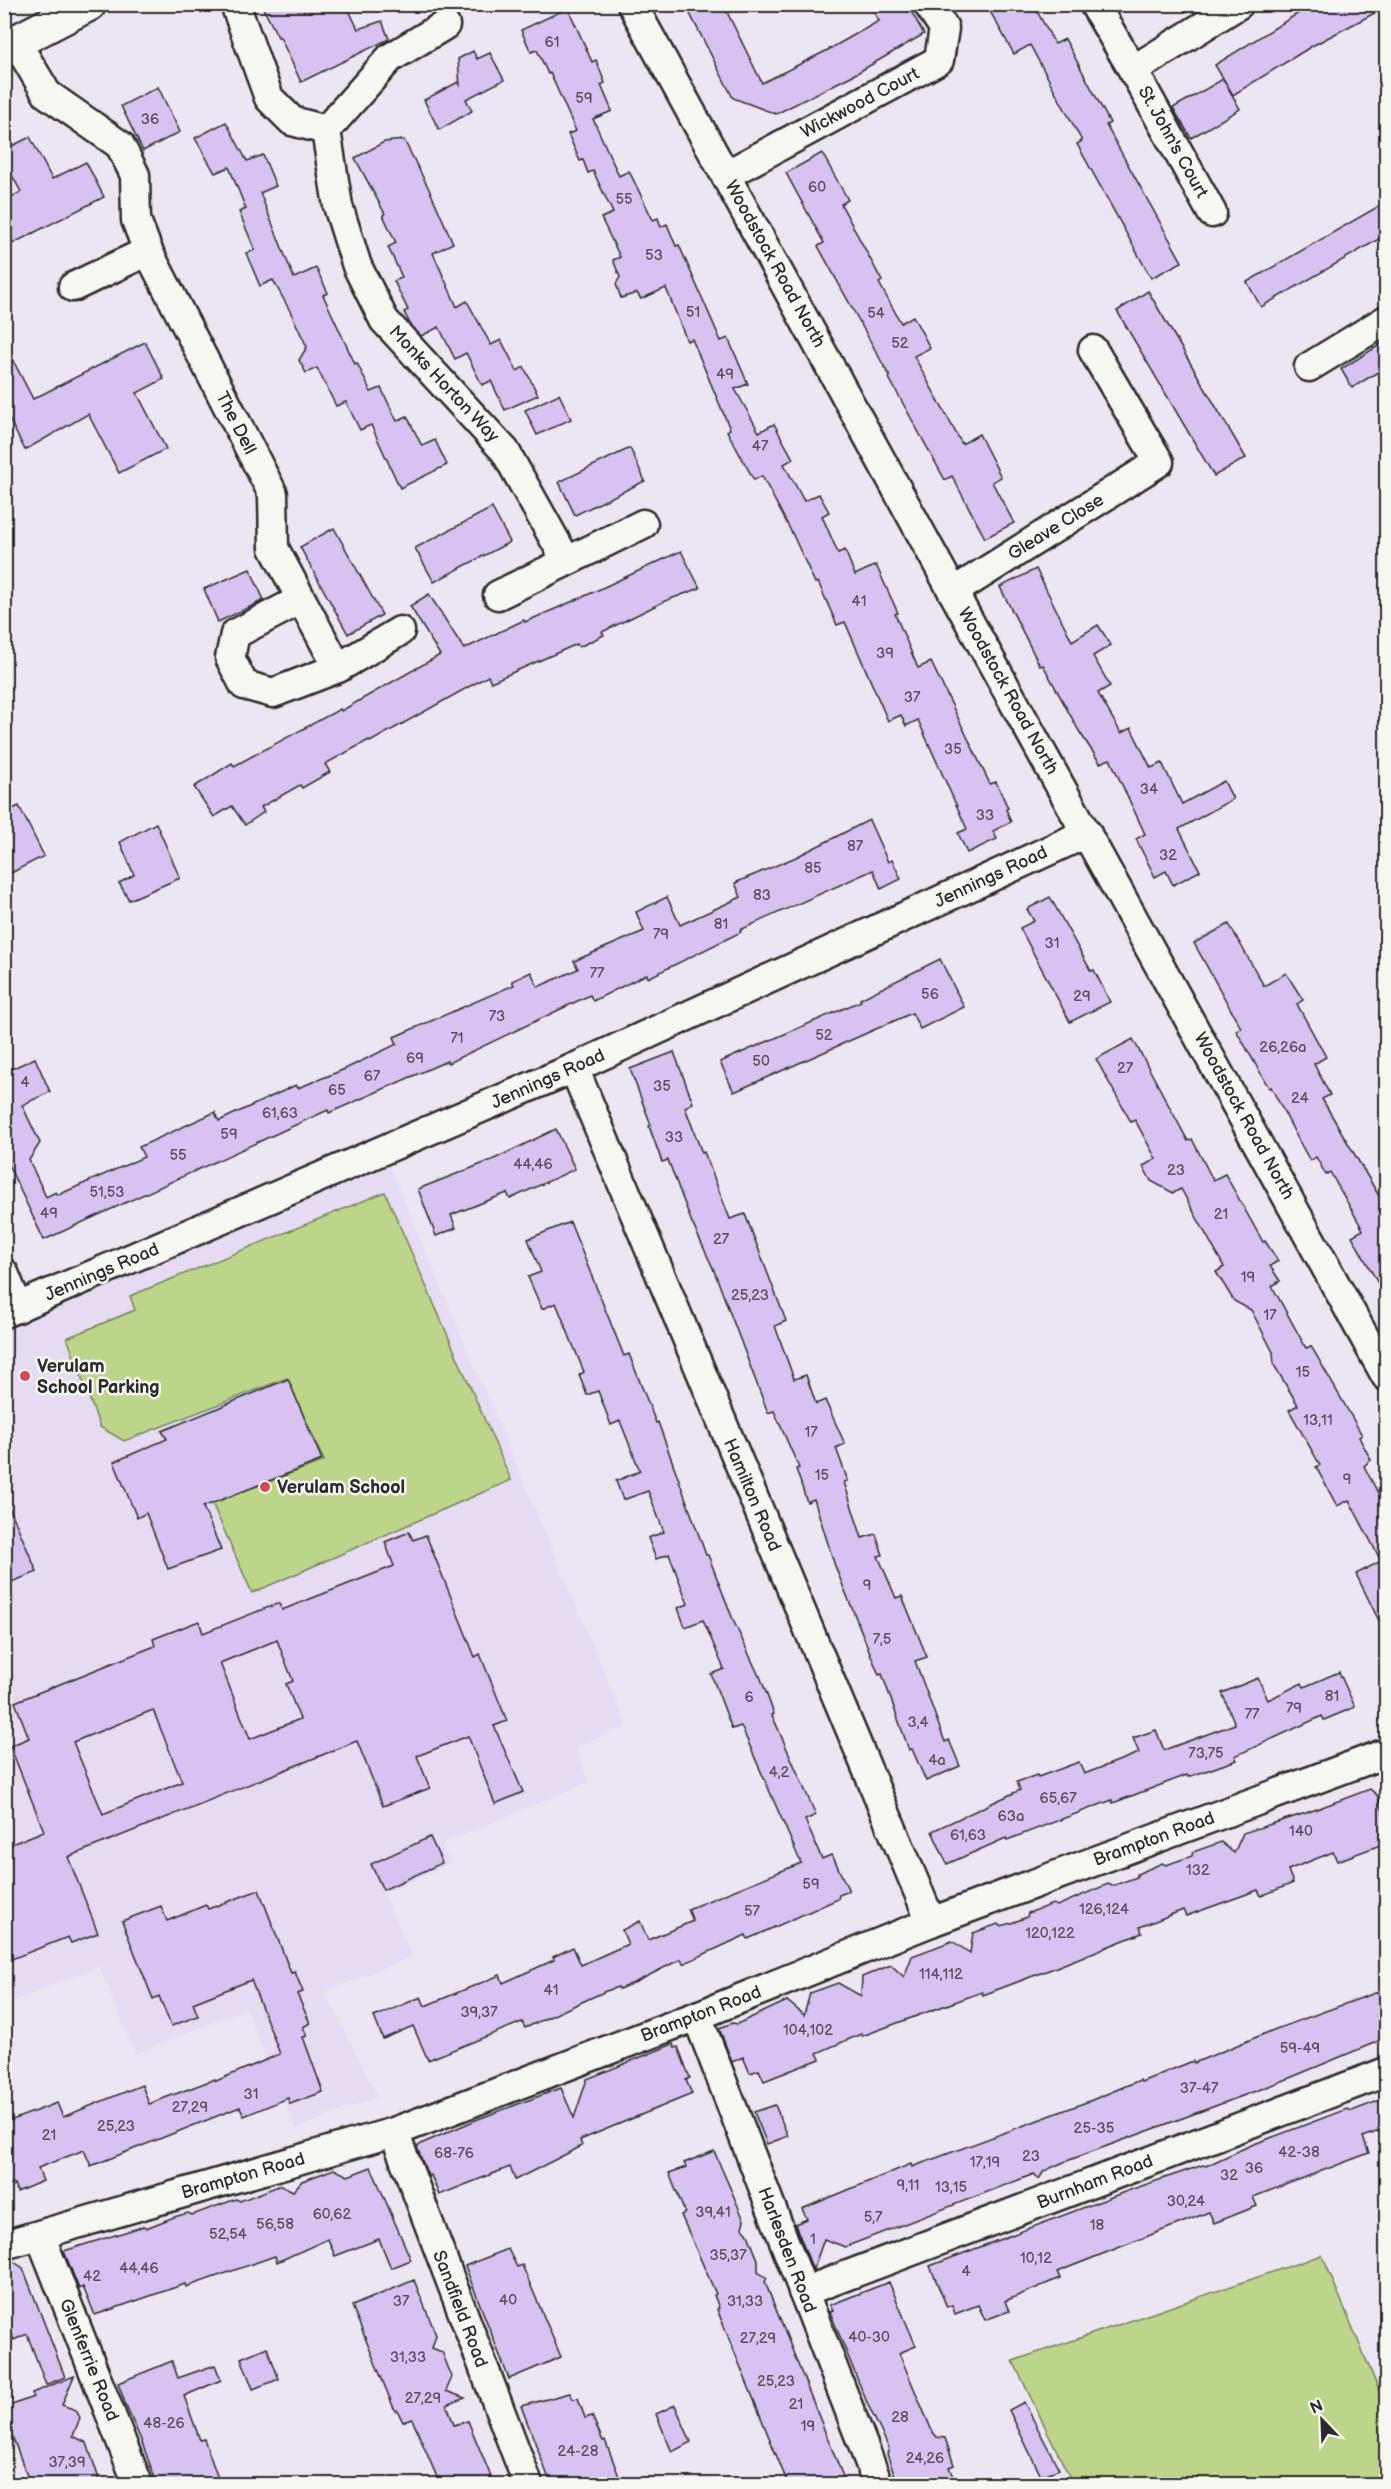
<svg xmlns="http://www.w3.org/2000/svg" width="1391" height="2489" viewBox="0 0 1391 2489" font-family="'Balsamiq Sans',sans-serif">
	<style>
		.built { fill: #e6dbf2 }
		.green { fill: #bdd58b; stroke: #74805b; stroke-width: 1.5 }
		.building { fill: #d7c2f2; stroke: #2b2b2b; stroke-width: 1.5; fill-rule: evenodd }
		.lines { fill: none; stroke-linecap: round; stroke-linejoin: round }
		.street-casing { stroke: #2b2b2b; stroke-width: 33 }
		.secondary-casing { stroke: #2b2b2b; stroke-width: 38 }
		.street { stroke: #f6f6f2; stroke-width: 28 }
		.secondary { stroke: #f6f6f2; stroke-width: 33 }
		.poi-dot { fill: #d1495b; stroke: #f6f6f2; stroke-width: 2 }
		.labels { text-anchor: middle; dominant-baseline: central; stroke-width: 5; stroke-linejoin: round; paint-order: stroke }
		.number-label { font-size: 15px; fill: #56515d }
		.street-label { font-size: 18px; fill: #2b2b2b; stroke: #f6f6f2 }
		.poi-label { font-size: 18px; font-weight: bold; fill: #2b2b2b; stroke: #f6f6f2; text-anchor: start }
	</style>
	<rect width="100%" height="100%" fill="#ede6f2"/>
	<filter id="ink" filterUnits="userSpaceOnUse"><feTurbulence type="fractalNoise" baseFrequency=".0167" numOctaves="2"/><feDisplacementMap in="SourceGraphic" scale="12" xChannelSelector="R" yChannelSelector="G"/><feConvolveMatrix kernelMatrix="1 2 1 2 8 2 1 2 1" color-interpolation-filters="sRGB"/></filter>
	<g filter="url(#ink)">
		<polygon class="built" points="384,1153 627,1726 575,1747 589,1782 442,1844 451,1863 384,1894 412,1956 325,1992 378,2096 296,2129 246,2009 135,2054 99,1967 6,2004 5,2000 5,1319"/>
		<g class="green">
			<polygon points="385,1192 511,1480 252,1593 212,1503 324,1461 287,1378 124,1441 100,1427 67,1338 135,1310 130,1296"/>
			<polygon points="1322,2255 1386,2407 1386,2484 1073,2484 1013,2361"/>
		</g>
		<g class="building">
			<polygon points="261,4 346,4 358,29 382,21 389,39 301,82 280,37 278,37"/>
			<polygon points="685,4 723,4 762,83 826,51 879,21 869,4 907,4 924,34 857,73 776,114 733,98"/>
			<polygon points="986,4 1033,4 1055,44 1065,39 1110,123 1106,125 1182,262 1151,278 1077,144 1082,141 1030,45 1014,54"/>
			<polygon points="1313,4 1386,4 1386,7 1312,46 1233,95 1215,65"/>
			<polygon points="568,8 592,62 596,60 605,83 601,85 612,111 593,119 619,176 629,171 653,220 658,218 661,227 667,224 676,246 679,245 721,341 728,338 748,384 735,389 759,432 774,424 793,459 784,464 804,501 819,494 829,512 822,516 838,553 845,550 855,575 876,565 898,613 895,614 918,668 931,662 990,784 996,782 1008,808 1006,809 1011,822 993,831 997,839 967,853 958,833 967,829 918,720 906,726 901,715 888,721 845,622 837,625 818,582 815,583 793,535 762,476 754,480 727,431 730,429 692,339 687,341 666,288 641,299 637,293 621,298 616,284 620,277 613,260 620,257 601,218 613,213 593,171 588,173 583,160 580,161 568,134 576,131 550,73 548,74 537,50 531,52 521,30"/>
			<polygon points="473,51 477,59 490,53 504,80 466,99 472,111 439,130 424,100 458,82 460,87 458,59"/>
			<polygon points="1223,79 1240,109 1191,138 1173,108"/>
			<polygon points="158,87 180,132 143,151 121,106"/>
			<polygon points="226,122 247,161 263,155 276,186 260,193 294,278 316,268 328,293 323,295 355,364 357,363 371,392 381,388 397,421 407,416 422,446 435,440 447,465 400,488 371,425 360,430 346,402 336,406 317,368 306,373 299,360 307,347 290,311 273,280 260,286 246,253 255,250 239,212 246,209 229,167 215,173 195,138"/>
			<polygon points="30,137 52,179 86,162 104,197 4,248 4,201 21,192 4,160 4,150"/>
			<polygon points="404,140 430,191 453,243 433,253 457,307 467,301 491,345 501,340 517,371 524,367 538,395 505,410 491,381 482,385 466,353 455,359 439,327 421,336 410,324 404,312 408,310 394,281 402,277 388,247 396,243 383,215 385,214 355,158 384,142"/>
			<polygon points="822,153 848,200 841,204 882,281 879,283 901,323 913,316 930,348 914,356 962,444 979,434 1001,477 992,482 1014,523 985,538 952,476 945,480 889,378 890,377 818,246 824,243 786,173"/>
			<polygon points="1386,202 1386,235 1261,307 1247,282"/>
			<polygon points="1148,291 1246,458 1214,476 1117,311"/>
			<polygon points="1386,341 1386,367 1352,388 1341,369"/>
			<polygon points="145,342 164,379 137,393 166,449 119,473 88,414 25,450 4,409 4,343 33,399"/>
			<polygon points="559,394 571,419 537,435 525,410"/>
			<polygon points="630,448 645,481 575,515 559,482"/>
			<polygon points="492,508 510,542 434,582 415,548"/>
			<polygon points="334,528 382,615 348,634 300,547"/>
			<polygon points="681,551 700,588 665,601 602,632 604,635 579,647 577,644 491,682 488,676 370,742 369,740 325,764 330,772 302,788 300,785 261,807 264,812 245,825 232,806 214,817 194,787 232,763 234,766 340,709 341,711 440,655 410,606 429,594 464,649 524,620 525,622 585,596"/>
			<polygon points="250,569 264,600 218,622 204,589"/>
			<polygon points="1036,569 1072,641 1098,625 1111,645 1093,656 1110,686 1098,693 1121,733 1131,728 1151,768 1162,763 1182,804 1224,781 1233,799 1179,829 1200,871 1173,885 1166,871 1155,877 1136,839 1145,834 1110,759 1100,763 1079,731 1043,665 1040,666 1000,587"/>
			<polygon points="19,806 44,856 11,873 4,861 4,813"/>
			<polygon points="869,820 888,862 892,860 901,879 881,889 873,870 740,930 741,932 648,978 647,974 593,1001 590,995 448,1063 447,1061 329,1113 328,1110 44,1240 4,1156 4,1066 7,1071 35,1058 50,1092 22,1105 40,1143 29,1160 46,1197 56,1192 58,1195 144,1157 139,1147 215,1112 219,1121 296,1085 298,1088 345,1069 397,1044 394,1037 514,985 512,981 531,972 538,987 578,969 574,961 644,931 636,912 667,897 680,925 741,897 735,883 796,857"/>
			<polygon points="156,823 180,878 129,900 119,883 134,875 120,842"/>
			<polygon points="1050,897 1091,971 1094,970 1110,1002 1070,1022 1020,928 1034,921 1027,909"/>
			<polygon points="1229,924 1264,986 1286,973 1303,1000 1297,1004 1326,1057 1314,1064 1330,1095 1322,1099 1385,1206 1379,1210 1386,1223 1386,1298 1352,1236 1363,1230 1330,1172 1326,1175 1316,1157 1310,1161 1299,1141 1271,1087 1269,1088 1236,1030 1241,1028 1194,943"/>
			<polygon points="940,959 964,1007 920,1029 912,1013 734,1092 720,1062 861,1001 860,999"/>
			<polygon points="1133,1039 1188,1141 1192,1139 1213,1180 1225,1174 1263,1242 1265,1241 1278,1261 1270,1266 1280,1281 1272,1286 1306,1348 1311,1346 1362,1435 1359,1437 1371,1460 1364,1466 1380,1497 1386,1494 1386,1635 1356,1574 1381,1561 1349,1500 1337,1506 1316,1467 1320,1465 1289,1410 1298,1405 1274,1365 1273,1352 1251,1310 1234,1301 1216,1272 1224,1267 1181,1189 1173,1193 1151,1181 1143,1166 1156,1159 1135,1120 1131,1122 1096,1059"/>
			<polygon points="674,1052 693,1103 685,1107 702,1153 704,1152 730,1219 745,1214 786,1321 775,1326 794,1379 806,1375 816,1404 825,1400 845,1444 836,1448 848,1481 844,1482 862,1538 876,1534 883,1555 878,1556 896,1598 902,1596 927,1657 915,1661 945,1742 949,1740 960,1766 926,1781 912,1749 909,1750 882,1674 879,1675 835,1566 814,1499 807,1502 796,1469 799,1468 774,1411 768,1413 713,1268 692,1223 668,1160 662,1162 649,1126 651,1125 630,1069"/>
			<polygon points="556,1129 575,1169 510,1199 507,1193 451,1215 456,1228 436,1236 418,1189 492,1160"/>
			<polygon points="570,1222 624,1356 629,1354 656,1423 658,1422 706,1555 708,1555 734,1622 759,1676 760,1676 774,1714 772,1715 816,1815 805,1820 822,1859 831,1855 834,1859 849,1891 839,1895 838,1899 748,1939 746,1935 683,1964 681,1959 636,1982 619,1989 618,1987 606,1991 525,2028 522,2022 428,2060 413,2026 383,2039 374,2017 421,1997 425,2006 500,1975 503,1983 554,1960 553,1957 573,1947 581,1965 628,1944 622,1930 640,1921 648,1940 693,1921 688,1909 801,1863 741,1726 732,1729 711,1674 724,1669 703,1620 685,1627 678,1608 688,1604 669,1554 656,1559 648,1538 664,1532 648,1491 623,1500 616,1481 640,1471 620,1421 611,1425 598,1391 587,1395 579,1375 584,1372 556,1303 542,1309 528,1277 541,1272 528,1239"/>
			<polygon points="288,1379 322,1460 203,1507 221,1550 168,1569 146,1513 137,1518 114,1462 167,1439 162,1431"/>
			<polygon points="4,1495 37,1572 4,1585"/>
			<path d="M409,1532L413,1540L426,1535L475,1657L480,1654L507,1721L494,1726L523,1792L495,1804L468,1736L417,1756L430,1788L383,1806L357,1741L68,1857L98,1933L71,1943L68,1937L4,1962V1847L44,1831L10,1746L29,1738L15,1702L155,1646L153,1639L199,1621L203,1633L279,1603L282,1610L394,1566L385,1542ZM277,1640L293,1681L286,1684L300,1719L250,1739L220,1663ZM153,1710L182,1782L103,1814L73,1742Z"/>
			<polygon points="1339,1672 1355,1707 1324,1720 1322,1716 1235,1756 1237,1760 1188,1777 1187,1775 1113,1803 1112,1800 1007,1840 1006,1838 947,1864 932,1831 1020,1790 1017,1782 1037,1775 1038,1777 1079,1762 1084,1774 1139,1753 1133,1738 1156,1730 1164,1750 1235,1724 1222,1693 1258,1678 1268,1700 1302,1683 1304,1687"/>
			<polygon points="1370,1789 1377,1795 1386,1819 1386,1843 1337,1861 1333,1852 1288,1870 1293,1883 1261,1896 1258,1890 1186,1916 1183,1910 1140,1927 1142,1933 1049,1970 983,1995 982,1992 862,2036 861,2034 817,2053 820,2059 764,2081 759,2070 750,2073 743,2057 732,2062 719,2028 733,2023 737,2024 787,2001 804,2015 810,1993 838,1983 861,1996 862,1977 891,1965 904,1977 912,1956 952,1941 970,1953 973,1933 998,1924 1001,1926 1014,1922 1027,1917 1028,1913 1053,1904 1057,1906 1108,1884 1112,1886 1137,1877 1137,1874 1162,1863 1166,1865 1192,1856 1193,1852 1221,1842 1234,1853 1243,1833 1306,1813"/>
			<polygon points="430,1837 442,1863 383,1890 371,1864"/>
			<polygon points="259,1890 291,1973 295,1972 303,1992 297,1994 310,2023 303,2027 307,2036 303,2037 323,2092 290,2104 288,2098 244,2116 240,2107 91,2166 84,2150 38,2168 43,2181 17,2192 14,2184 4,2187 4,2123 57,2103 63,2117 142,2085 149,2104 215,2079 216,2081 280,2054 251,1980 193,2003 198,2016 171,2026 159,1996 153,1999 122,1921 161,1906 167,1921 206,1905 208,1909"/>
			<polygon points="1386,1989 1386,2038 1280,2082 1064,2162 1044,2171 1039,2179 1034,2174 845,2247 824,2239 813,2270 795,2224 807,2219 802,2209 911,2164 912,2167 1092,2100 1140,2080 1141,2082 1193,2061 1194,2063 1276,2029"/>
			<polygon points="673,2044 675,2048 678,2047 690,2078 686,2080 692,2094 580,2140 582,2146 515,2180 510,2167 439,2195 431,2175 428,2176 417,2147 423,2143 478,2119 561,2088 574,2118 587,2079"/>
			<polygon points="1386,2098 1386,2129 1363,2137 1369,2153 1253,2197 1257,2206 1214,2223 1209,2212 1057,2272 1060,2278 1005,2301 1009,2311 985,2320 978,2305 955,2314 952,2305 947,2307 930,2266 1130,2190 1203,2165 1206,2166 1249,2146 1347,2109 1352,2111"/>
			<polygon points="775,2105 788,2136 767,2144 754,2112"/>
			<polygon points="714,2151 744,2220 742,2228 747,2232 758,2260 758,2272 767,2278 765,2282 846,2484 788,2484 717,2309 719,2308 714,2295 716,2294 681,2215 685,2213 669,2173 686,2167 684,2163"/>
			<polygon points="371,2167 411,2260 391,2268 379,2239 335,2256 328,2239 277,2262 275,2256 186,2287 185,2284 95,2315 83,2287 79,2289 64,2251 144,2226 146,2228 174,2217 188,2213 192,2215 236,2199 240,2201 281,2185 293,2191 302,2181 334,2169 348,2176"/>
			<polygon points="508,2249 517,2267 522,2265 561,2357 509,2379 465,2266"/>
			<polygon points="11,2260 23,2268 65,2377 46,2385 27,2334 14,2340 4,2316 4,2270 8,2261"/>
			<polygon points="414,2280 436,2335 432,2348 442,2352 452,2377 446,2391 465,2398 447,2405 454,2425 468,2421 494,2484 440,2484 412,2419 403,2422 397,2410 395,2411 352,2306"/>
			<polygon points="889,2282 916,2346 899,2353 932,2431 937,2437 945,2438 954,2465 949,2467 956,2484 898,2484 887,2454 889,2448 868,2405 830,2312 833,2311 830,2305"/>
			<polygon points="267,2347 279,2379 253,2389 241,2358"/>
			<polygon points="172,2361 178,2378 215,2365 221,2380 184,2396 200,2440 204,2439 220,2484 157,2484 141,2440 126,2406 118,2383"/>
			<polygon points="74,2376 62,2405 76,2410 80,2418 73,2436 87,2443 99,2479 84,2484 30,2484 4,2414 4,2408 33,2397 32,2393"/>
			<polygon points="570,2393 573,2399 578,2398 585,2418 592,2416 603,2441 605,2440 622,2484 551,2484 521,2406"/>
			<polygon points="1024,2402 1059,2469 1041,2476 1009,2410"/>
			<polygon points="675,2405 691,2442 672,2452 656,2414"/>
		</g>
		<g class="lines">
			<g class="street-casing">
				<g id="street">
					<polyline points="235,4 269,98 292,121 326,130"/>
					<polyline points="632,4 953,592 1386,1376"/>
					<polyline points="1094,4 1133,70 1212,213"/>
					<polyline points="445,25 390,58 326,130 338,206 357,266 384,320 505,451 566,560"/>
					<polyline points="16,42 47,94 120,145 135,175 136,220 148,251 273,494 274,548 338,668"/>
					<polyline points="1133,70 1239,4"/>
					<polyline points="726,175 939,60 944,28 928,4"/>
					<polyline points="73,287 148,251"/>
					<polyline points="1309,367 1386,320"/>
					<polyline points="953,592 1159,462 1093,350"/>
					<polyline points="498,595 643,524"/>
					<polyline points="300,600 235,634 230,658 244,685 273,693 338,668 400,631"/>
					<polyline points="574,1068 931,1922"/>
					<polyline points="4,1273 18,1308"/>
					<polyline points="4,1313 574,1068 1087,833"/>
					<polyline points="697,2016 878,2484"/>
					<polyline points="394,2132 528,2484"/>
					<polyline points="40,2235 138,2484"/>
					<polyline points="4,2245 394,2132 697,2016 931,1922 1386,1753"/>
					<polyline points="803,2292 1386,2072"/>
				</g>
			</g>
			<g class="secondary-casing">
				<polyline id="secondary" points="4,48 89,4"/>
			</g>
			<use href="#street" class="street"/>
			<use href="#secondary" class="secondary"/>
		</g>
	</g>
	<g class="poi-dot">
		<circle cx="25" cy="1376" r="6"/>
		<circle cx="265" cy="1487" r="6"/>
	</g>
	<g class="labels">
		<g class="number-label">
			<text x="552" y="42">61</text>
			<text x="584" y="98">59</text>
			<text x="150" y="119">36</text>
			<text x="817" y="187">60</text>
			<text x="624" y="199">55</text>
			<text x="654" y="255">53</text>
			<text x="693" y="312">51</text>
			<text x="876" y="313">54</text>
			<text x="900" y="343">52</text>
			<text x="725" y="374">49</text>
			<text x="760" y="446">47</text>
			<text x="859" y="601">41</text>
			<text x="885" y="653">39</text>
			<text x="912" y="697">37</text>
			<text x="953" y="749">35</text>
			<text x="1149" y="789">34</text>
			<text x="985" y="815">33</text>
			<text x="855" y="846">87</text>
			<text x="1168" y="855">32</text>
			<text x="813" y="868">85</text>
			<text x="762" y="895">83</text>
			<text x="721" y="924">81</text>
			<text x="661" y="934">79</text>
			<text x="1052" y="943">31</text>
			<text x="597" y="973">77</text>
			<text x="930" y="994">56</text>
			<text x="1082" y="996">29</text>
			<text x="497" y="1016">73</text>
			<text x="824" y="1035">52</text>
			<text x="457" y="1038">71</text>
			<text x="1283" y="1047">26,26a</text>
			<text x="415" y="1058">69</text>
			<text x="761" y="1061">50</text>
			<text x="1125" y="1068">27</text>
			<text x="372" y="1076">67</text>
			<text x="25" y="1082">4</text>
			<text x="662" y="1086">35</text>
			<text x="337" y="1090">65</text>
			<text x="1300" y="1098">24</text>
			<text x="280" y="1113">61,63</text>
			<text x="229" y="1134">59</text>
			<text x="674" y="1137">33</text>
			<text x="178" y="1155">55</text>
			<text x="533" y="1164">44,46</text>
			<text x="1176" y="1170">23</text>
			<text x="107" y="1192">51,53</text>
			<text x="49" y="1213">49</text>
			<text x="1221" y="1214">21</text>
			<text x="721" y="1239">27</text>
			<text x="1248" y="1277">19</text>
			<text x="750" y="1295">25,23</text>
			<text x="1270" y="1315">17</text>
			<text x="1303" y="1372">15</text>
			<text x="1318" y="1420">13,11</text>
			<text x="811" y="1432">17</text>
			<text x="822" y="1475">15</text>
			<text x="1347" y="1479">9</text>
			<text x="867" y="1585">9</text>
			<text x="882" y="1639">7,5</text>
			<text x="1332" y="1696">81</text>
			<text x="749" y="1697">6</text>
			<text x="1294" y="1708">79</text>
			<text x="1252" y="1714">77</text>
			<text x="918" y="1722">3,4</text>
			<text x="1206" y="1753">73,75</text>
			<text x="937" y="1760">4a</text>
			<text x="779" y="1772">4,2</text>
			<text x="1058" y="1798">65,67</text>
			<text x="1011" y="1816">63a</text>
			<text x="1301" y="1831">140</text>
			<text x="968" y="1835">61,63</text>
			<text x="1198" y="1870">132</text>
			<text x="811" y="1884">59</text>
			<text x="1104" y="1909">126,124</text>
			<text x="752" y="1911">57</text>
			<text x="1050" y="1933">120,122</text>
			<text x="941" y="1974">114,112</text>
			<text x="551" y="1990">41</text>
			<text x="479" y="2012">39,37</text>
			<text x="808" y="2030">104,102</text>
			<text x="1300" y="2048">59-49</text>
			<text x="1199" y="2088">37-47</text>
			<text x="251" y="2094">31</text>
			<text x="190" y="2107">27,29</text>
			<text x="116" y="2126">25,23</text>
			<text x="1094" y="2128">25-35</text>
			<text x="49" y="2135">21</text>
			<text x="1299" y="2152">42-38</text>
			<text x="454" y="2153">68-76</text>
			<text x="1031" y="2156">23</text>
			<text x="985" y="2162">17,19</text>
			<text x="1254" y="2168">36</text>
			<text x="1229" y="2175">32</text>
			<text x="908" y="2185">9,11</text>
			<text x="951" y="2187">13,15</text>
			<text x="1186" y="2201">30,24</text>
			<text x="713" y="2212">39,41</text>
			<text x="332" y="2214">60,62</text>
			<text x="873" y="2217">5,7</text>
			<text x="275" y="2224">56,58</text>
			<text x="1097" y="2225">18</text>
			<text x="228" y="2234">52,54</text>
			<text x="813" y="2239">1</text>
			<text x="728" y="2255">35,37</text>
			<text x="1036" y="2258">10,12</text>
			<text x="139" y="2268">44,46</text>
			<text x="966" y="2271">4</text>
			<text x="92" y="2276">42</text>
			<text x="508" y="2300">40</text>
			<text x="401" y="2301">37</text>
			<text x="745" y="2301">31,33</text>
			<text x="869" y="2337">40-30</text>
			<text x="758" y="2338">27,29</text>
			<text x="408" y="2357">31,33</text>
			<text x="776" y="2381">25,23</text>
			<text x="423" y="2398">27,29</text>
			<text x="796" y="2404">21</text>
			<text x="900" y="2417">28</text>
			<text x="164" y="2423">48-26</text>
			<text x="808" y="2426">19</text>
			<text x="578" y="2451">24-28</text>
			<text x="925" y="2458">24,26</text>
			<text x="67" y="2462">37,39</text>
		</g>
		<g class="street-label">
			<text transform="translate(860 103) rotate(-28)">Wickwood Court</text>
			<text transform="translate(1173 142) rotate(61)">St. John's Court</text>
			<text transform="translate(775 264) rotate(61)">Woodstock Road North</text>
			<text transform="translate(444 384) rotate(47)">Monks Horton Way</text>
			<text transform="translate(236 423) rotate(63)">The Dell</text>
			<text transform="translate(1056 527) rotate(-32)">Gleave Close</text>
			<text transform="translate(1008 691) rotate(61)">Woodstock Road North</text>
			<text transform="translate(991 877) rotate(-25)">Jennings Road</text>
			<text transform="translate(548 1079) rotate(-24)">Jennings Road</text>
			<text transform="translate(1244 1116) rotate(61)">Woodstock Road North</text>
			<text transform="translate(102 1272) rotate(-23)">Jennings Road</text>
			<text transform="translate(752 1495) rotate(67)">Hamilton Road</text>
			<text transform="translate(1154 1839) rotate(-20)">Brampton Road</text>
			<text transform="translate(701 2014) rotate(-21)">Brampton Road</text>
			<text transform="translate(243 2176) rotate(-16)">Brampton Road</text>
			<text transform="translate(1095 2182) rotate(-21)">Burnham Road</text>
			<text transform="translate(787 2250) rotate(69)">Harlesden Road</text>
			<text transform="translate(460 2309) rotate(69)">Sandfield Road</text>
			<text transform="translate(89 2360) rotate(68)">Glenferrie Road</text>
		</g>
		<g class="poi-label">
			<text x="37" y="1366">Verulam<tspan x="37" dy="21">School Parking</tspan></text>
			<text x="277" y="1487">Verulam School</text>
		</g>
	</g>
	<rect width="1391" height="2489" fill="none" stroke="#f6f6f2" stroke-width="24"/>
	<rect x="12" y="12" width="1367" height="2465" fill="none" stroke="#2b2b2b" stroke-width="2" filter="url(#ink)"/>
	<g transform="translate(1322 2420) rotate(337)" stroke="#f6f6f2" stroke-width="4.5" paint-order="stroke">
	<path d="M0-4.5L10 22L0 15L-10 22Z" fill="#2b2b2b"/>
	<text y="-9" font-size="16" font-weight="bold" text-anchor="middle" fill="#2b2b2b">N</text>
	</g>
</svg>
